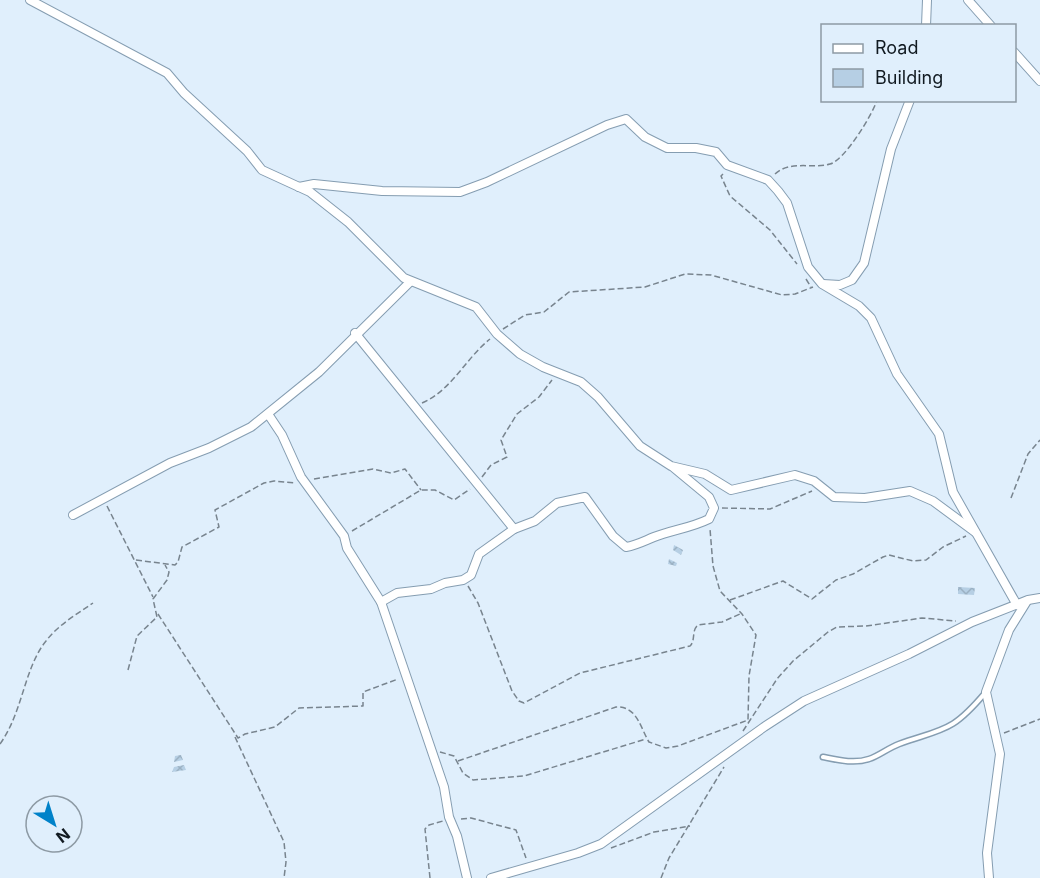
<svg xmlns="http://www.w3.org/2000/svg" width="1040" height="878" viewBox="0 0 1040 878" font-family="Inter,sans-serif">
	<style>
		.building { fill: url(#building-cross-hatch) }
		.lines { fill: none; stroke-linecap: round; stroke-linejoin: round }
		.service-casing { stroke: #859db1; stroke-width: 7 }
		.minor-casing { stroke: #859db1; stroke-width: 10 }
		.path { stroke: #78848e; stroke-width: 1.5; stroke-dasharray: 6 3; stroke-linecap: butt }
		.service { stroke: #fff; stroke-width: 4 }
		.minor { stroke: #fff; stroke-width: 8 }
	</style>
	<defs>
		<pattern id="building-cross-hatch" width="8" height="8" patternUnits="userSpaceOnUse" patternTransform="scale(1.5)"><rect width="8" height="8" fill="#b6cfe4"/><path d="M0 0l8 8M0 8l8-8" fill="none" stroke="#9bb1c3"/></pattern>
	</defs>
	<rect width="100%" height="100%" fill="#e0effc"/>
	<g class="building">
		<polygon points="674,545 683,550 681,555 673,550"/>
		<polygon points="669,559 677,563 676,566 668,564"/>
		<polygon points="958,587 975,588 974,595 958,594"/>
		<polygon points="181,755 183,760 174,762 175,756"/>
		<polygon points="184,765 186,770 172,772 174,767"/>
	</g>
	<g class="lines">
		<g class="service-casing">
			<path id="service" d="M823,757C838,760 854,764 869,759C879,756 888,748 899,744C945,728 952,732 985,693"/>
		</g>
		<g class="minor-casing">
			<g id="minor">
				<polyline points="30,0 167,73 184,93 247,151 262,170 310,192 348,222 404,278 476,307 497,334 520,354 543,367 581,382 598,397 640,446 671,466 705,474 731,490 795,475 814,481 834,497 865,498 910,491 933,501 975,532"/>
				<polyline points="968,0 991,26"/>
				<polyline points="926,26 927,0"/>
				<polyline points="1014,52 1040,81"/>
				<polyline points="299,187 314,184 382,191 460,192 487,182 607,125 626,119 645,137 667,148 696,148 716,152 727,165 768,180 778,191 787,203 808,267 822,284 859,306 871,318 897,374 939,434 953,492 1017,605"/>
				<polyline points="823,284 840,285 852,280 864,263 891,149 910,100"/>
				<polyline points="355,333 514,529"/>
				<polyline points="268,414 282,435 301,477 344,536 347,548 381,602 444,787 449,817 457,836 467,878"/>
				<polyline points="73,515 170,463 209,448 251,427 319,372 410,282"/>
				<path d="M381,602L397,593L431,589L445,583L463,580L471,575L479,554L514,529L535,521L557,503L585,497L613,536L626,547C637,545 644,541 654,537C672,530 691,528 709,519L714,508L709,497L674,468"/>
				<polyline points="491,878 578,853 601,844 764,727 804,701 909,654 972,622 1028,600 1040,598"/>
				<polyline points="989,878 987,853 1000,754 986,692 1009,630 1027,601"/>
			</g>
		</g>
		<g class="path">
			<polyline points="723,174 721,176 730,196 770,230 797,264"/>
			<path d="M775,174C790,160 812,169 830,164C844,161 873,114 877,100"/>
			<polyline points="806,279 811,287"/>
			<polyline points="503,329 525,315 544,312 569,292 645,287 685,274 711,275 782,295 795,294 813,287"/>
			<path d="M422,403C451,391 466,358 490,339"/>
			<polyline points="482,477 491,465 507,457 501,440 517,414 539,397 552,380"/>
			<polyline points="314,479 373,469 391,473 405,469 421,490"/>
			<polyline points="1011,498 1028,454 1040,440"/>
			<polyline points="107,506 153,597"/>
			<polyline points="722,508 770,509 812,491"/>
			<polyline points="352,531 421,490 435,490 454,500 470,489"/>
			<polyline points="136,560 175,565 178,562 182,547 219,527 215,510 264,483 274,481 295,483"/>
			<path d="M468,586L478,603L512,691L519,701L524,703L580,673L690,646C696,640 691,631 698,625L722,622L740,614"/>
			<polyline points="730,600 783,581 812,599 836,580 853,574 883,557 889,555 913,561 926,560 943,547 966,536"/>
			<polyline points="158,614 238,738 245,734 275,727 299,708 363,706 363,692 398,679"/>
			<polyline points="128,670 137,636 157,617 153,599 167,580 169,572 165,565"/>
			<polyline points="743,731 777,679 793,661 828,632 837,627 866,626 922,618 956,621"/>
			<polyline points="1004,733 1040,719"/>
			<polyline points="235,737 284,842 286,862 284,878"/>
			<path d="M0,744C23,712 24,668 46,641C58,625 77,614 93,603"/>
			<polyline points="440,752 454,756 463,773 473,780 524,776 646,739"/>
			<path d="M458,761L616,707C637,706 640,727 649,742L666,748L678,746L748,720L749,676L756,635L742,614L720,591L713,566L710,529"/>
			<polyline points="461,819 471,818 516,830 526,858"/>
			<polyline points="611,848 654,832 690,826"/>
			<polyline points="430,878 425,829 429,825 443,821"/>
			<polyline points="661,878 669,858 724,767"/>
		</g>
		<use href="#service" class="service"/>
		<use href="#minor" class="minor"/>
	</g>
	<rect x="821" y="24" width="195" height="78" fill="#e0effc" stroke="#8d9aa4" stroke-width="1.5"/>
	<rect x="833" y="44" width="30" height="9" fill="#ffffff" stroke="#8d9aa4" stroke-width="1.5"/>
	<text x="875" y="54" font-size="18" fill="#111a21">Road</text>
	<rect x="833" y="69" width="30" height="18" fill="#b6cfe4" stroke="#8d9aa4" stroke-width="1.5"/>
	<text x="875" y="84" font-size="18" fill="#111a21">Building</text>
	<g transform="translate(54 824) rotate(142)"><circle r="28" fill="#e0effc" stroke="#8d9aa4" stroke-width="1.5"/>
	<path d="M0-4.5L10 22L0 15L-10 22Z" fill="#0082c9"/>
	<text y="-9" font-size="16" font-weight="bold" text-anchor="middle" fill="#111a21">N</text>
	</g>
</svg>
